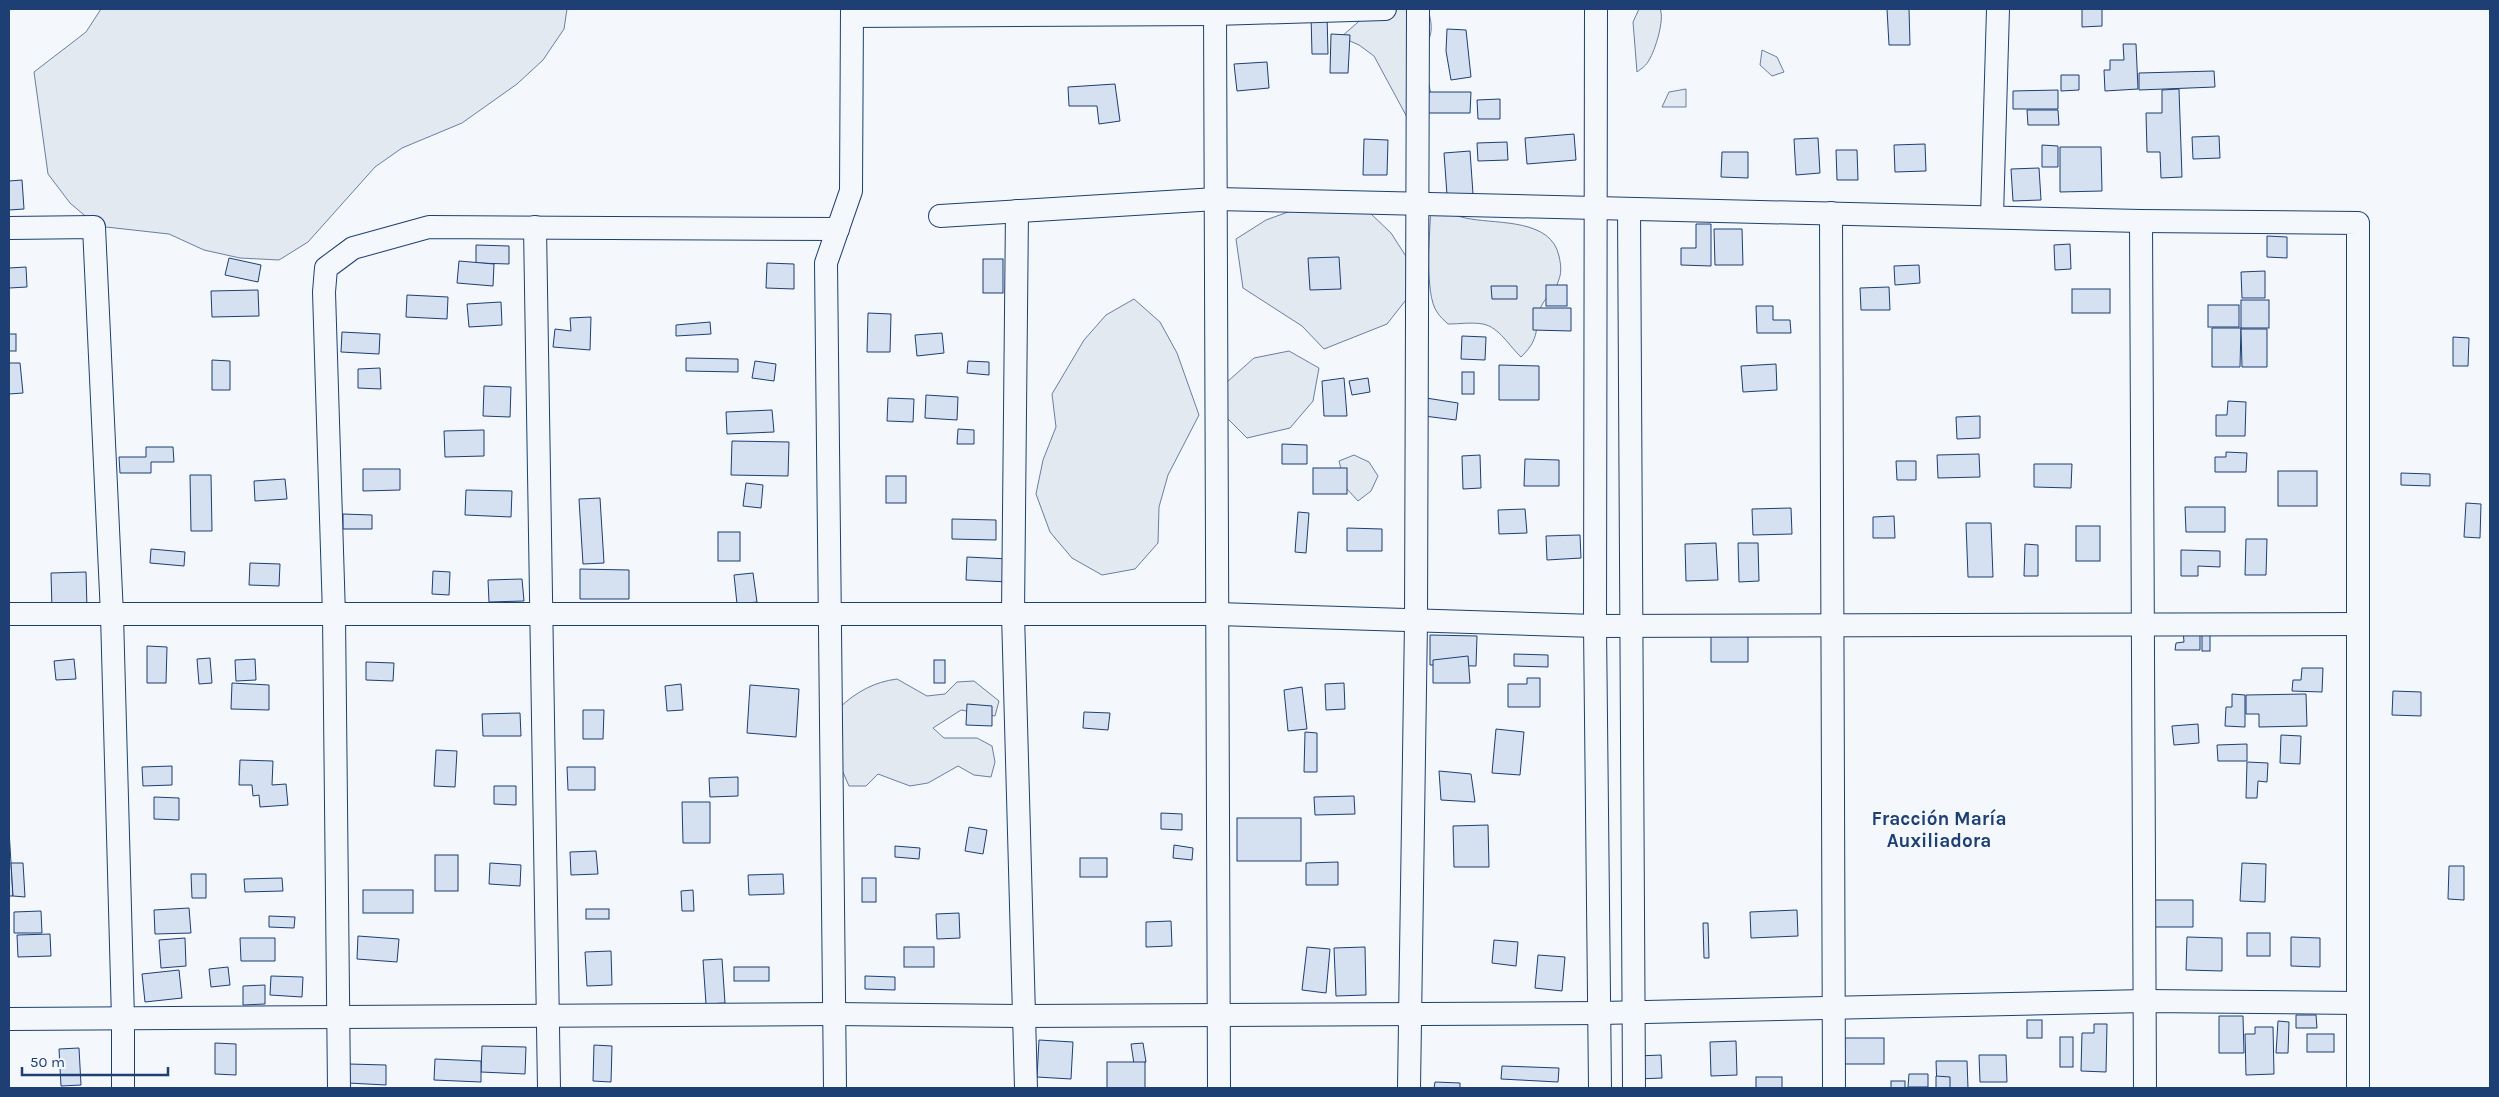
<svg xmlns="http://www.w3.org/2000/svg" width="2499" height="1097" viewBox="0 0 2499 1097" font-family="Karla,sans-serif">
	<style>
		.green { fill: #e3e9f0; stroke: #687fa3 }
		.building { fill: #d5e0f0; stroke: #1d3f73 }
		.lines { fill: none; stroke-linecap: round; stroke-linejoin: round }
		.minor-casing { stroke: #1d3f73; stroke-width: 24 }
		.minor { stroke: #f4f7fb; stroke-width: 22 }
		.labels { text-anchor: middle; dominant-baseline: central; stroke-width: 4; stroke-linejoin: round; paint-order: stroke }
		.district-label { font-size: 19px; font-weight: bold; fill: #1d3f73; stroke: #f4f7fb }
	</style>
	<rect width="100%" height="100%" fill="#f4f7fb"/>
	<g class="green">
		<polygon points="101,9 567,9 564,29 543,60 517,84 462,123 402,148 375,167 308,242 279,260 240,258 204,250 169,234 97,226 70,203 48,174 34,72 86,32"/>
		<path d="M1373,9H1428C1433,28 1433,35 1422,52L1432,99L1408,119L1374,56L1359,45L1341,37Z"/>
		<path d="M1639,9H1660C1665,19 1655,51 1649,60C1647,65 1641,69 1637,72L1633,22Z"/>
		<polygon points="1762,50 1777,57 1784,72 1772,76 1760,65"/>
		<polygon points="1686,89 1686,107 1662,107 1669,92"/>
		<path d="M1431,206C1444,211 1457,217 1471,219C1499,224 1551,219 1559,256C1561,265 1562,273 1558,282C1556,290 1547,296 1543,303C1531,324 1545,334 1521,357C1510,347 1499,327 1483,324C1472,322 1459,324 1448,324C1444,320 1440,317 1437,312C1424,294 1430,230 1431,206Z"/>
		<polygon points="1299,208 1369,212 1391,233 1409,261 1409,296 1387,324 1324,349 1302,326 1243,288 1236,239 1266,220"/>
		<polygon points="1134,299 1160,322 1177,353 1199,415 1168,475 1159,507 1158,543 1135,569 1102,575 1072,558 1050,532 1036,494 1043,460 1056,427 1052,394 1084,340 1106,315"/>
		<polygon points="1289,351 1319,368 1313,401 1290,428 1247,438 1224,415 1227,382 1254,358"/>
		<polygon points="1354,455 1369,462 1378,476 1371,491 1358,501 1346,488 1339,461"/>
		<path d="M897,679L927,696L945,694L957,682L974,681L999,701L995,716L961,710L933,728L944,738H977L992,746L995,762L991,777L974,775L958,766L928,783L910,786L878,774L866,786H849L835,754L839,708C856,692 874,682 897,679Z"/>
	</g>
	<g class="building">
		<polygon points="1887,9 1909,9 1910,45 1889,45"/>
		<polygon points="2082,9 2102,9 2102,26 2082,27"/>
		<polygon points="1327,14 1328,54 1312,54 1311,15"/>
		<polygon points="1447,29 1466,30 1471,77 1451,80 1446,51"/>
		<polygon points="1331,34 1350,35 1348,73 1330,73"/>
		<polygon points="2123,44 2136,44 2138,89 2105,91 2104,70 2110,70 2110,60 2124,60"/>
		<polygon points="1267,62 1269,88 1237,91 1234,64"/>
		<polygon points="2214,71 2215,87 2139,90 2139,73"/>
		<polygon points="2061,75 2079,75 2079,90 2061,91"/>
		<polygon points="1115,84 1120,121 1099,124 1097,106 1069,106 1068,87"/>
		<polygon points="2179,89 2182,177 2161,178 2160,152 2147,152 2146,113 2162,113 2162,90"/>
		<polygon points="2058,90 2058,109 2013,109 2013,91"/>
		<polygon points="1423,92 1471,92 1470,113 1424,113"/>
		<polygon points="1500,99 1500,119 1478,119 1477,100"/>
		<polygon points="2027,110 2058,110 2059,125 2028,125"/>
		<polygon points="1574,134 1576,160 1527,164 1525,138"/>
		<polygon points="2219,136 2220,158 2193,159 2192,137"/>
		<polygon points="1818,138 1820,173 1796,175 1794,139"/>
		<polygon points="1364,139 1388,140 1387,175 1363,175"/>
		<polygon points="1507,142 1508,160 1478,161 1477,143"/>
		<polygon points="1925,144 1926,171 1895,172 1894,145"/>
		<polygon points="2042,145 2058,146 2058,167 2042,167"/>
		<polygon points="2060,147 2101,147 2102,191 2060,192"/>
		<polygon points="1836,150 1857,150 1858,180 1837,180"/>
		<polygon points="1470,151 1473,194 1447,195 1444,153"/>
		<polygon points="1722,152 1748,152 1748,178 1721,177"/>
		<polygon points="2039,168 2041,200 2013,201 2011,169"/>
		<polygon points="22,180 24,209 9,210 9,181"/>
		<polygon points="1696,224 1711,224 1711,266 1681,265 1681,248 1696,248"/>
		<polygon points="1714,229 1742,229 1743,265 1715,265"/>
		<polygon points="2267,236 2287,237 2287,258 2267,257"/>
		<polygon points="2070,244 2071,269 2055,270 2054,245"/>
		<polygon points="476,245 509,246 509,264 476,263"/>
		<polygon points="1339,257 1341,289 1310,290 1308,258"/>
		<polygon points="229,258 261,265 258,282 225,275"/>
		<rect x="983" y="259" width="20" height="34"/>
		<polygon points="459,261 494,264 493,286 457,283"/>
		<polygon points="767,263 794,264 794,289 766,288"/>
		<polygon points="1919,265 1920,283 1895,285 1894,266"/>
		<polygon points="26,267 27,287 9,288 9,268"/>
		<polygon points="2265,271 2265,298 2242,298 2241,272"/>
		<rect x="1546" y="285" width="21" height="21"/>
		<polygon points="1491,286 1517,286 1517,299 1492,299"/>
		<polygon points="1889,287 1890,310 1861,310 1860,288"/>
		<rect x="2072" y="289" width="38" height="24"/>
		<polygon points="258,290 259,316 212,317 211,291"/>
		<polygon points="407,295 448,297 447,319 406,317"/>
		<rect x="2241" y="300" width="28" height="28"/>
		<polygon points="501,302 502,325 469,327 467,304"/>
		<rect x="2208" y="305" width="31" height="22"/>
		<polygon points="1756,306 1773,306 1773,320 1790,320 1791,333 1757,333"/>
		<polygon points="1533,308 1571,308 1571,331 1533,330"/>
		<polygon points="868,313 891,314 890,352 867,352"/>
		<polygon points="591,317 590,350 553,347 555,329 571,331 570,318"/>
		<polygon points="710,322 711,334 676,336 676,325"/>
		<polygon points="2212,328 2241,328 2240,367 2212,367"/>
		<polygon points="2241,329 2267,329 2267,367 2242,367"/>
		<polygon points="342,332 380,334 379,354 341,352"/>
		<polygon points="942,333 944,353 917,356 915,335"/>
		<rect x="9" y="334" width="7" height="17"/>
		<polygon points="1462,336 1486,337 1485,360 1461,359"/>
		<polygon points="2453,337 2469,338 2468,366 2453,366"/>
		<polygon points="686,358 738,359 738,372 686,371"/>
		<polygon points="212,360 230,361 230,390 212,390"/>
		<polygon points="755,361 776,364 774,381 752,378"/>
		<polygon points="968,361 989,362 989,375 967,373"/>
		<polygon points="9,363 20,363 23,393 9,394"/>
		<polygon points="1776,364 1777,390 1743,392 1741,366"/>
		<polygon points="1499,365 1539,366 1539,400 1499,400"/>
		<polygon points="380,368 381,389 358,388 358,369"/>
		<rect x="1462" y="372" width="12" height="22"/>
		<polygon points="1344,378 1347,416 1324,416 1322,381"/>
		<polygon points="1368,378 1370,392 1352,395 1349,381"/>
		<polygon points="484,386 511,387 510,417 483,416"/>
		<polygon points="926,395 958,397 957,420 925,418"/>
		<polygon points="888,398 914,399 913,422 887,421"/>
		<polygon points="1426,398 1458,403 1456,420 1424,416"/>
		<polygon points="2228,401 2246,402 2245,436 2216,436 2216,415 2227,415"/>
		<polygon points="772,410 774,432 727,434 726,412"/>
		<polygon points="1980,416 1980,438 1957,439 1956,417"/>
		<polygon points="958,429 974,430 974,444 957,444"/>
		<polygon points="484,430 484,456 445,457 444,431"/>
		<polygon points="732,441 789,442 788,476 731,475"/>
		<polygon points="1282,444 1307,445 1307,464 1282,464"/>
		<polygon points="146,447 173,447 174,462 151,462 151,473 120,473 119,457 146,457"/>
		<polygon points="2226,452 2247,453 2246,472 2215,472 2215,457 2226,457"/>
		<polygon points="1979,454 1980,477 1938,478 1937,455"/>
		<polygon points="1480,455 1481,488 1463,489 1462,456"/>
		<polygon points="1525,459 1559,460 1559,486 1524,486"/>
		<polygon points="1896,461 1916,461 1916,480 1897,480"/>
		<polygon points="2034,464 2072,464 2071,488 2034,487"/>
		<rect x="1313" y="468" width="34" height="26"/>
		<polygon points="363,469 400,469 400,490 363,491"/>
		<rect x="2278" y="471" width="39" height="35"/>
		<polygon points="2401,473 2430,474 2430,486 2401,485"/>
		<polygon points="190,475 211,475 212,531 191,531"/>
		<rect x="886" y="476" width="20" height="27"/>
		<polygon points="285,479 287,499 255,501 254,481"/>
		<polygon points="746,483 763,485 761,508 743,506"/>
		<polygon points="466,490 512,491 511,517 465,515"/>
		<polygon points="600,498 604,563 583,564 579,499"/>
		<polygon points="2466,503 2481,504 2480,538 2464,537"/>
		<polygon points="2185,507 2225,507 2225,532 2186,532"/>
		<polygon points="1791,508 1792,534 1753,535 1752,509"/>
		<polygon points="1525,509 1527,533 1499,534 1498,510"/>
		<polygon points="1298,512 1309,513 1306,553 1295,552"/>
		<polygon points="343,514 372,515 372,529 343,529"/>
		<polygon points="1894,516 1895,538 1873,538 1873,517"/>
		<polygon points="952,519 996,520 996,540 952,539"/>
		<polygon points="1966,523 1991,523 1993,577 1968,577"/>
		<rect x="2076" y="526" width="24" height="35"/>
		<polygon points="1347,528 1382,529 1382,551 1347,551"/>
		<rect x="718" y="532" width="22" height="29"/>
		<polygon points="1580,535 1581,558 1547,560 1546,536"/>
		<polygon points="2246,539 2267,539 2266,575 2245,575"/>
		<polygon points="1716,543 1718,580 1686,581 1685,544"/>
		<polygon points="1738,543 1758,543 1759,581 1739,582"/>
		<polygon points="2025,544 2038,545 2038,576 2024,576"/>
		<polygon points="151,549 185,552 184,566 150,563"/>
		<polygon points="2181,550 2220,551 2220,567 2198,566 2198,576 2181,576"/>
		<polygon points="967,557 1009,559 1008,582 966,580"/>
		<polygon points="250,563 280,564 279,586 249,585"/>
		<polygon points="580,569 629,570 629,599 580,599"/>
		<polygon points="433,571 450,572 449,595 432,594"/>
		<polygon points="86,572 87,608 52,609 51,573"/>
		<polygon points="753,573 757,602 737,604 734,575"/>
		<polygon points="522,579 524,601 489,602 488,580"/>
		<rect x="2202" y="629" width="8" height="22"/>
		<polygon points="2183,630 2200,630 2200,650 2175,650 2176,643 2184,642"/>
		<polygon points="1711,634 1748,635 1748,662 1711,662"/>
		<polygon points="1430,635 1477,636 1476,666 1430,665"/>
		<polygon points="147,646 167,647 166,683 147,683"/>
		<polygon points="1514,654 1548,655 1548,667 1514,666"/>
		<polygon points="1468,656 1470,683 1433,683 1433,660"/>
		<polygon points="210,658 212,683 199,684 197,659"/>
		<polygon points="74,659 76,679 56,680 54,661"/>
		<polygon points="255,659 256,680 236,681 235,660"/>
		<rect x="934" y="660" width="11" height="23"/>
		<polygon points="366,662 394,663 393,681 366,680"/>
		<polygon points="2302,668 2323,668 2322,692 2292,691 2293,680 2301,680"/>
		<polygon points="1527,678 1540,678 1540,707 1508,707 1508,684 1527,684"/>
		<polygon points="232,683 269,685 269,710 231,709"/>
		<polygon points="1344,683 1345,709 1326,710 1325,684"/>
		<polygon points="681,684 683,710 667,711 665,686"/>
		<polygon points="750,685 799,689 796,737 747,733"/>
		<polygon points="1302,687 1307,729 1288,731 1284,690"/>
		<polygon points="2393,691 2421,692 2421,716 2392,715"/>
		<polygon points="2232,694 2245,695 2245,727 2225,726 2226,707 2232,707"/>
		<polygon points="2306,694 2307,726 2259,727 2259,714 2246,714 2246,695"/>
		<polygon points="967,704 992,706 992,726 966,725"/>
		<polygon points="583,710 604,710 603,739 583,739"/>
		<polygon points="1084,712 1110,713 1108,730 1083,728"/>
		<polygon points="520,713 521,736 483,736 482,714"/>
		<polygon points="2198,724 2199,743 2174,745 2172,726"/>
		<polygon points="1496,729 1524,732 1520,775 1492,773"/>
		<polygon points="1305,732 1317,733 1317,772 1304,772"/>
		<polygon points="2281,735 2301,736 2300,764 2280,763"/>
		<polygon points="2247,744 2247,761 2218,761 2217,745"/>
		<polygon points="436,750 457,751 455,787 434,786"/>
		<polygon points="240,760 273,761 272,785 286,784 288,805 260,807 259,795 253,796 252,785 239,785"/>
		<polygon points="2247,762 2268,763 2267,782 2258,781 2257,798 2246,798"/>
		<polygon points="172,766 172,785 143,786 142,767"/>
		<polygon points="567,767 595,767 595,790 568,790"/>
		<polygon points="1439,771 1471,774 1475,802 1441,800"/>
		<polygon points="738,777 738,796 710,797 709,778"/>
		<polygon points="494,786 516,786 516,805 494,804"/>
		<polygon points="1354,796 1355,814 1315,815 1314,797"/>
		<polygon points="154,797 179,798 179,820 154,819"/>
		<polygon points="682,802 710,802 710,843 683,843"/>
		<polygon points="1161,813 1182,814 1182,830 1161,829"/>
		<rect x="1237" y="818" width="64" height="43"/>
		<polygon points="1488,825 1489,867 1454,867 1453,826"/>
		<polygon points="969,827 987,830 983,854 965,851"/>
		<polygon points="9,830 13,896 9,896"/>
		<polygon points="1174,845 1193,848 1192,860 1173,858"/>
		<polygon points="895,846 920,848 919,859 895,857"/>
		<polygon points="596,851 598,874 571,875 570,852"/>
		<rect x="435" y="855" width="23" height="36"/>
		<rect x="1080" y="858" width="27" height="19"/>
		<polygon points="1338,862 1338,885 1306,885 1306,863"/>
		<polygon points="11,863 23,863 25,897 13,896"/>
		<polygon points="490,863 521,865 520,886 489,884"/>
		<polygon points="2242,863 2266,864 2265,902 2240,901"/>
		<polygon points="2449,866 2464,866 2464,900 2448,899"/>
		<polygon points="191,874 206,874 206,898 192,898"/>
		<polygon points="783,874 784,894 749,895 748,875"/>
		<polygon points="282,878 283,891 245,892 244,879"/>
		<rect x="862" y="878" width="14" height="24"/>
		<rect x="363" y="890" width="50" height="23"/>
		<polygon points="693,890 694,911 682,911 681,891"/>
		<polygon points="2151,900 2193,900 2193,927 2152,927"/>
		<polygon points="189,908 191,933 155,934 154,910"/>
		<rect x="586" y="909" width="23" height="10"/>
		<polygon points="1797,910 1798,936 1751,938 1750,912"/>
		<polygon points="41,911 42,933 14,933 14,912"/>
		<polygon points="959,913 960,938 937,939 936,914"/>
		<polygon points="269,916 295,917 294,928 269,927"/>
		<polygon points="1171,921 1172,946 1146,947 1146,922"/>
		<polygon points="1703,923 1708,923 1709,958 1704,958"/>
		<rect x="2247" y="933" width="23" height="23"/>
		<polygon points="50,934 51,956 18,957 17,935"/>
		<polygon points="358,936 399,939 397,962 357,959"/>
		<polygon points="2187,937 2222,938 2222,971 2186,970"/>
		<polygon points="2291,937 2320,938 2320,967 2291,966"/>
		<polygon points="185,938 186,966 161,968 159,940"/>
		<polygon points="240,938 275,938 275,961 241,961"/>
		<polygon points="1494,940 1518,942 1516,966 1492,963"/>
		<rect x="904" y="947" width="30" height="20"/>
		<polygon points="1307,947 1330,949 1326,993 1302,990"/>
		<polygon points="1365,947 1366,995 1336,996 1334,948"/>
		<polygon points="611,951 612,985 587,986 585,952"/>
		<polygon points="1538,955 1565,957 1562,991 1535,988"/>
		<polygon points="722,959 725,1003 706,1004 703,960"/>
		<polygon points="228,967 230,985 211,987 209,969"/>
		<rect x="734" y="967" width="35" height="14"/>
		<polygon points="179,970 182,998 145,1002 142,974"/>
		<polygon points="271,976 303,977 302,997 270,995"/>
		<polygon points="865,976 895,977 895,990 865,989"/>
		<polygon points="265,985 265,1004 243,1005 243,986"/>
		<polygon points="2296,1015 2316,1015 2317,1028 2296,1028"/>
		<polygon points="2219,1016 2243,1016 2244,1053 2219,1053"/>
		<rect x="2027" y="1020" width="15" height="18"/>
		<polygon points="2278,1021 2289,1022 2288,1053 2276,1053"/>
		<polygon points="2094,1024 2107,1024 2106,1072 2081,1071 2082,1033 2094,1033"/>
		<polygon points="2255,1027 2273,1027 2274,1074 2246,1075 2245,1034 2255,1034"/>
		<rect x="2307" y="1034" width="27" height="18"/>
		<rect x="2060" y="1037" width="13" height="30"/>
		<rect x="1844" y="1038" width="40" height="26"/>
		<polygon points="1039,1040 1073,1042 1071,1079 1037,1077"/>
		<polygon points="1736,1041 1737,1075 1711,1076 1710,1042"/>
		<polygon points="215,1043 236,1044 236,1075 215,1074"/>
		<polygon points="1143,1043 1146,1062 1134,1064 1131,1044"/>
		<polygon points="594,1045 612,1046 611,1082 593,1081"/>
		<polygon points="482,1046 526,1047 525,1074 481,1072"/>
		<polygon points="79,1048 81,1085 61,1086 59,1049"/>
		<polygon points="1661,1055 1662,1078 1637,1079 1637,1056"/>
		<polygon points="1979,1055 2006,1055 2007,1082 1980,1082"/>
		<polygon points="435,1059 481,1061 481,1082 434,1080"/>
		<polygon points="1936,1061 1967,1061 1968,1088 1937,1088"/>
		<rect x="1107" y="1062" width="38" height="26"/>
		<polygon points="349,1064 386,1065 386,1085 348,1083"/>
		<polygon points="1502,1066 1559,1068 1558,1082 1501,1079"/>
		<polygon points="1909,1074 1928,1074 1928,1087 1908,1087"/>
		<polygon points="1936,1076 1950,1077 1950,1088 1936,1088"/>
		<rect x="1756" y="1077" width="26" height="11"/>
		<rect x="1891" y="1081" width="14" height="7"/>
		<polygon points="1435,1082 1460,1083 1460,1088 1434,1088"/>
	</g>
	<g class="lines">
		<g class="minor-casing">
			<g id="minor">
				<polyline points="1215,9 1219,1088"/>
				<polyline points="1596,9 1595,626 1600,1088"/>
				<polyline points="852,16 1215,14 1385,9"/>
				<polyline points="1629,209 1634,1088"/>
				<polyline points="1017,211 1013,614 1026,1088"/>
				<polyline points="1831,213 1834,1088"/>
				<polyline points="940,216 1216,199 2141,221 2358,223 2358,1088"/>
				<polyline points="1992,216 1998,9"/>
				<polyline points="2141,221 2145,1088"/>
				<polyline points="535,227 549,1088"/>
				<polyline points="9,228 94,227 112,615 123,1019 123,1088"/>
				<polyline points="9,614 1218,614 1595,626 2358,624"/>
				<polyline points="9,1019 834,1014 1026,1016 1601,1013 2145,1001 2358,1003"/>
				<polyline points="339,1088 334,615 324,292 326,268 353,248 429,227 838,229"/>
				<polyline points="835,1088 826,263 851,191 852,9"/>
				<polyline points="1409,1088 1416,622 1418,9"/>
			</g>
		</g>
		<use href="#minor" class="minor"/>
	</g>
	<g class="labels">
		<g class="district-label">
			<text x="1939" y="819">Fracción María<tspan x="1939" dy="22">Auxiliadora</tspan></text>
		</g>
	</g>
	<rect width="2499" height="1097" fill="none" stroke="#1d3f73" stroke-width="20"/>
	<path d="M22 1067v8h146v-8" fill="none" stroke="#1d3f73" stroke-width="2.5"/>
	<text x="30" y="1067" font-size="15" fill="#1d3f73" stroke="#f4f7fb" stroke-width="4" paint-order="stroke">50 m</text>
</svg>
